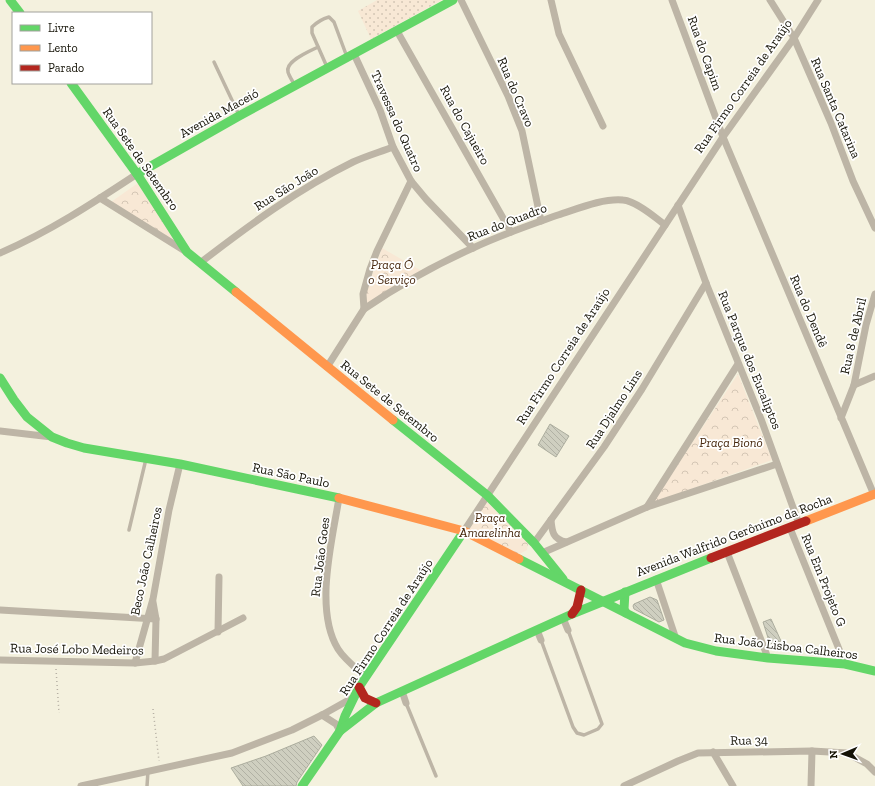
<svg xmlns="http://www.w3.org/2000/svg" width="875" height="786" viewBox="0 0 875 786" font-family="'Zilla Slab',serif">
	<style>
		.grass { fill: url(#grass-dots) }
		.park { fill: url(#park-crowns) }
		.building { fill: url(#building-back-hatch); stroke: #acad9e }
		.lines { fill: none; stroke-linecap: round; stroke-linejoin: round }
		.path { stroke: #b6b0a4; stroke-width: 1.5; stroke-dasharray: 1 3; stroke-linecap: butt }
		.lane { stroke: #bdb5a6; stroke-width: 3.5 }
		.street { stroke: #bdb5a6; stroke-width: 7 }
		.fast { stroke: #63d668; stroke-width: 9 }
		.slow { stroke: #ff974d; stroke-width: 9 }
		.jam { stroke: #b3261e; stroke-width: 9 }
		.labels { text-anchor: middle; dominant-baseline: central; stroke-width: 3.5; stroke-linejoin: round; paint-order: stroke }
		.street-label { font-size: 13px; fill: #151307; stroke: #fff }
		.park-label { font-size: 13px; font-style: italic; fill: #47280e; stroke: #fff }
	</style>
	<defs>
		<pattern id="grass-dots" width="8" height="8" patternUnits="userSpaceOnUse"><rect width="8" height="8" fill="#f8e8d5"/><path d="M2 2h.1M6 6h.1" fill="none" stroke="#d4c6b5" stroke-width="1.8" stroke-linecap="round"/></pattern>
		<pattern id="park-crowns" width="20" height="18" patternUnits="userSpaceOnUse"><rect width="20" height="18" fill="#f8e8d5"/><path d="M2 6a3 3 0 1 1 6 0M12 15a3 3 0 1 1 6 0" fill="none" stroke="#d4c6b5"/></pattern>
		<pattern id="building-back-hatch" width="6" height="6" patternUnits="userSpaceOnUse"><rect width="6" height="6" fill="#cfcfc0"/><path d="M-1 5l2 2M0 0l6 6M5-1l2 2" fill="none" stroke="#b1b1a4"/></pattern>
	</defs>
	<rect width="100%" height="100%" fill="#f4f1de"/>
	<polygon class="grass" points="377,0 442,0 371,39 358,11"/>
	<g class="park">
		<polygon points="138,183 179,245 111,202"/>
		<polygon points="382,248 422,271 366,306 366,292"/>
		<polygon points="738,374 772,460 652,503"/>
		<polygon points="486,501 528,543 527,550 517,555 468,530"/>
	</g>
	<g class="building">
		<polygon points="550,424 569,436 556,457 538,445"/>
		<polygon points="650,597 657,600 664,620 659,622 634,609 633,606 634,604"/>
		<polygon points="771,619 781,641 770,644 763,622"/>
		<polygon points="314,736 322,745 297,782 296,786 243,786 231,768 266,756"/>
	</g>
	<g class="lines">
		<g class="path">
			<polyline points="56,669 59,713"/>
			<polyline points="153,709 159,761"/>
		</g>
		<g class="lane">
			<polyline points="214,62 239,115"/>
			<path d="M327,67L312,33V27C317,22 322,19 329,17L334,22L347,57"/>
			<path d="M294,84C292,80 289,76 288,72C285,61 310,51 318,47"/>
			<polyline points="129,530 146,459"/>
			<polyline points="541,640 573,727 577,733 584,735 598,729 602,724 568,630"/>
			<polyline points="406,703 436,776"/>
			<polyline points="147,786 148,771"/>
		</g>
		<g class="street">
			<polyline points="461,0 508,96 522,131 541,221"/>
			<polyline points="551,0 559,34 603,126"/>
			<polyline points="672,0 723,137 874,495"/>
			<polyline points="770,0 794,38 831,123 853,181 875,228"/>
			<polyline points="397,31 511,232"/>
			<polyline points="354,54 380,110 393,147 411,181 426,199 473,248"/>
			<polyline points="100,198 185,251"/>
			<polyline points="678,205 706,283 761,419 799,524"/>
			<path d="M0,253C49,232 93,203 137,174"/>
			<path d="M200,263C248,226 298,189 353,162C366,156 380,152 393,147"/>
			<path d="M364,309C398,286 435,265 473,248C500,235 530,225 558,215C577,209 603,198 623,200C636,201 655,217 665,225"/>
			<polyline points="327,367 364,309 363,294 370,269 377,251 411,181"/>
			<polyline points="854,385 866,325 875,294"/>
			<polyline points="841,418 854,385 875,376"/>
			<polyline points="0,431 52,437"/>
			<path d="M339,498C332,541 314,610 338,649C345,660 356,668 366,677"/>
			<polyline points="647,507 738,364"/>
			<path d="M551,520C552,532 553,539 566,542"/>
			<polyline points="790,528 845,664"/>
			<polyline points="464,531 723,137 794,38 818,0"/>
			<polyline points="534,543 604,447 642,389 706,283"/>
			<polyline points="727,552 768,658"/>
			<polyline points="542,553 647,507 777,464"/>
			<polyline points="656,579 676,639"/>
			<polyline points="153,602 156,619 155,661"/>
			<polyline points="0,610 156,619"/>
			<polyline points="563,618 568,630"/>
			<polyline points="537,630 541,640"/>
			<polyline points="218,632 219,577"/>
			<polyline points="0,660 135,663 155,661 164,659 243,618"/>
			<polyline points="135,663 153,599 169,510 180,464"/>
			<polyline points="402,691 406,703"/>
			<polyline points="322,715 336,724 340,731"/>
			<polyline points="713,752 733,786"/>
			<polyline points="81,786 232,753 292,730 322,715 354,697"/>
			<polyline points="624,786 678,761 698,753 812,751 847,753 867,764 875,772"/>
			<polyline points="811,786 812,751"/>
		</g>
		<g class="fast">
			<polyline points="10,0 20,13"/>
			<polyline points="71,83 137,174 187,252 236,292"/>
			<polyline points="137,174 239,116 453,0"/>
			<polyline points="0,378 14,400 27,417 52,437 67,443 84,448 180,464 339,498"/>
			<polyline points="393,420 487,495 534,543 563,579"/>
			<polyline points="519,559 685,643 716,651 768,658 845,664 875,671"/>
			<polyline points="625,592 624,609 626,613"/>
			<polyline points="340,731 345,716 359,687 464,531"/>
			<polyline points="302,786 340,731 376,703 572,614 711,558"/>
		</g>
		<g class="slow">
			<polyline points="236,292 393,420"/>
			<polyline points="339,498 464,531 519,559"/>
			<polyline points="806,521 875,494"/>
		</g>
		<g class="jam">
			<polyline points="711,558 806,521"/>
			<polyline points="572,614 577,607 581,590"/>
			<polyline points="359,687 365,698 376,703"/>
		</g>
	</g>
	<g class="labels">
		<g class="street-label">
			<text transform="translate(705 53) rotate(70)">Rua do Capim</text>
			<text transform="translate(743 86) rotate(-55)">Rua Firmo Correia de Araújo</text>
			<text transform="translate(516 92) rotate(67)">Rua do Cravo</text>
			<text transform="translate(836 108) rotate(67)">Rua Santa Catarina</text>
			<text transform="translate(219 113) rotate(-29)">Avenida Maceió</text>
			<text transform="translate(397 121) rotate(66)">Travessa do Quatro</text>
			<text transform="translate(465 125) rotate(61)">Rua do Cajueiro</text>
			<text transform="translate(141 159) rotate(55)">Rua Sete de Setembro</text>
			<text transform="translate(286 188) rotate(-32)">Rua São João</text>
			<text transform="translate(507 222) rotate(-21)">Rua do Quadro</text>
			<text transform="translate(809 311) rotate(67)">Rua do Dendê</text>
			<text transform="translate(853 336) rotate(-77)">Rua 8 de Abril</text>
			<text transform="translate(563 356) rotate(-57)">Rua Firmo Correia de Araújo</text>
			<text transform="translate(750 360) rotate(68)">Rua Parque dos Eucaliptos</text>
			<text transform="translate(390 401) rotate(39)">Rua Sete de Setembro</text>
			<text transform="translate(614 409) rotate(-57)">Rua Djalmo Lins</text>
			<text transform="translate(291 475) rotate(12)">Rua São Paulo</text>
			<text transform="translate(734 535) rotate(-21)">Avenida Walfrido Gerônimo da Rocha</text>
			<text transform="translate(320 557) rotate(-83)">Rua João Goes</text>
			<text transform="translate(146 561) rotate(-78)">Beco João Calheiros</text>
			<text transform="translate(824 580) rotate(68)">Rua Em Projeto G</text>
			<text transform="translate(386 627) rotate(-57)">Rua Firmo Correia de Araújo</text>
			<text transform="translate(786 646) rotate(7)">Rua João Lisboa Calheiros</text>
			<text transform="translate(77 649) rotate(1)">Rua José Lobo Medeiros</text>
			<text transform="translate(749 740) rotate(-1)">Rua 34</text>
		</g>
		<g class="park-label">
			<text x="392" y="264">Praça Ó<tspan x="392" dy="15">o Serviço</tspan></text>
			<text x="731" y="442">Praça Bionô</text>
			<text x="490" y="517">Praça<tspan x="490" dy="15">Amarelinha</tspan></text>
		</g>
	</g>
	<rect x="12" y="12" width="140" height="72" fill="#ffffff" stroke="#a1a19c"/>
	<rect x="20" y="25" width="20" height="6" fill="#63d668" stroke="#a1a19c"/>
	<text x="48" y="32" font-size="12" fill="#151307">Livre</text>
	<rect x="20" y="45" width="20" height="6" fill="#ff974d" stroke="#a1a19c"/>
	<text x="48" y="52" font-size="12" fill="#151307">Lento</text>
	<rect x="20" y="65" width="20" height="6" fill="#b3261e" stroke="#a1a19c"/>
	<text x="48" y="72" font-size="12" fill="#151307">Parado</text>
	<g transform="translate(843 754) rotate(268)" stroke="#ffffff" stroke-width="3" paint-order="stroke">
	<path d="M0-3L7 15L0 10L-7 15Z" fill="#151307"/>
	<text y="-6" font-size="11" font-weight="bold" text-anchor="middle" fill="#151307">N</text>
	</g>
</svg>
